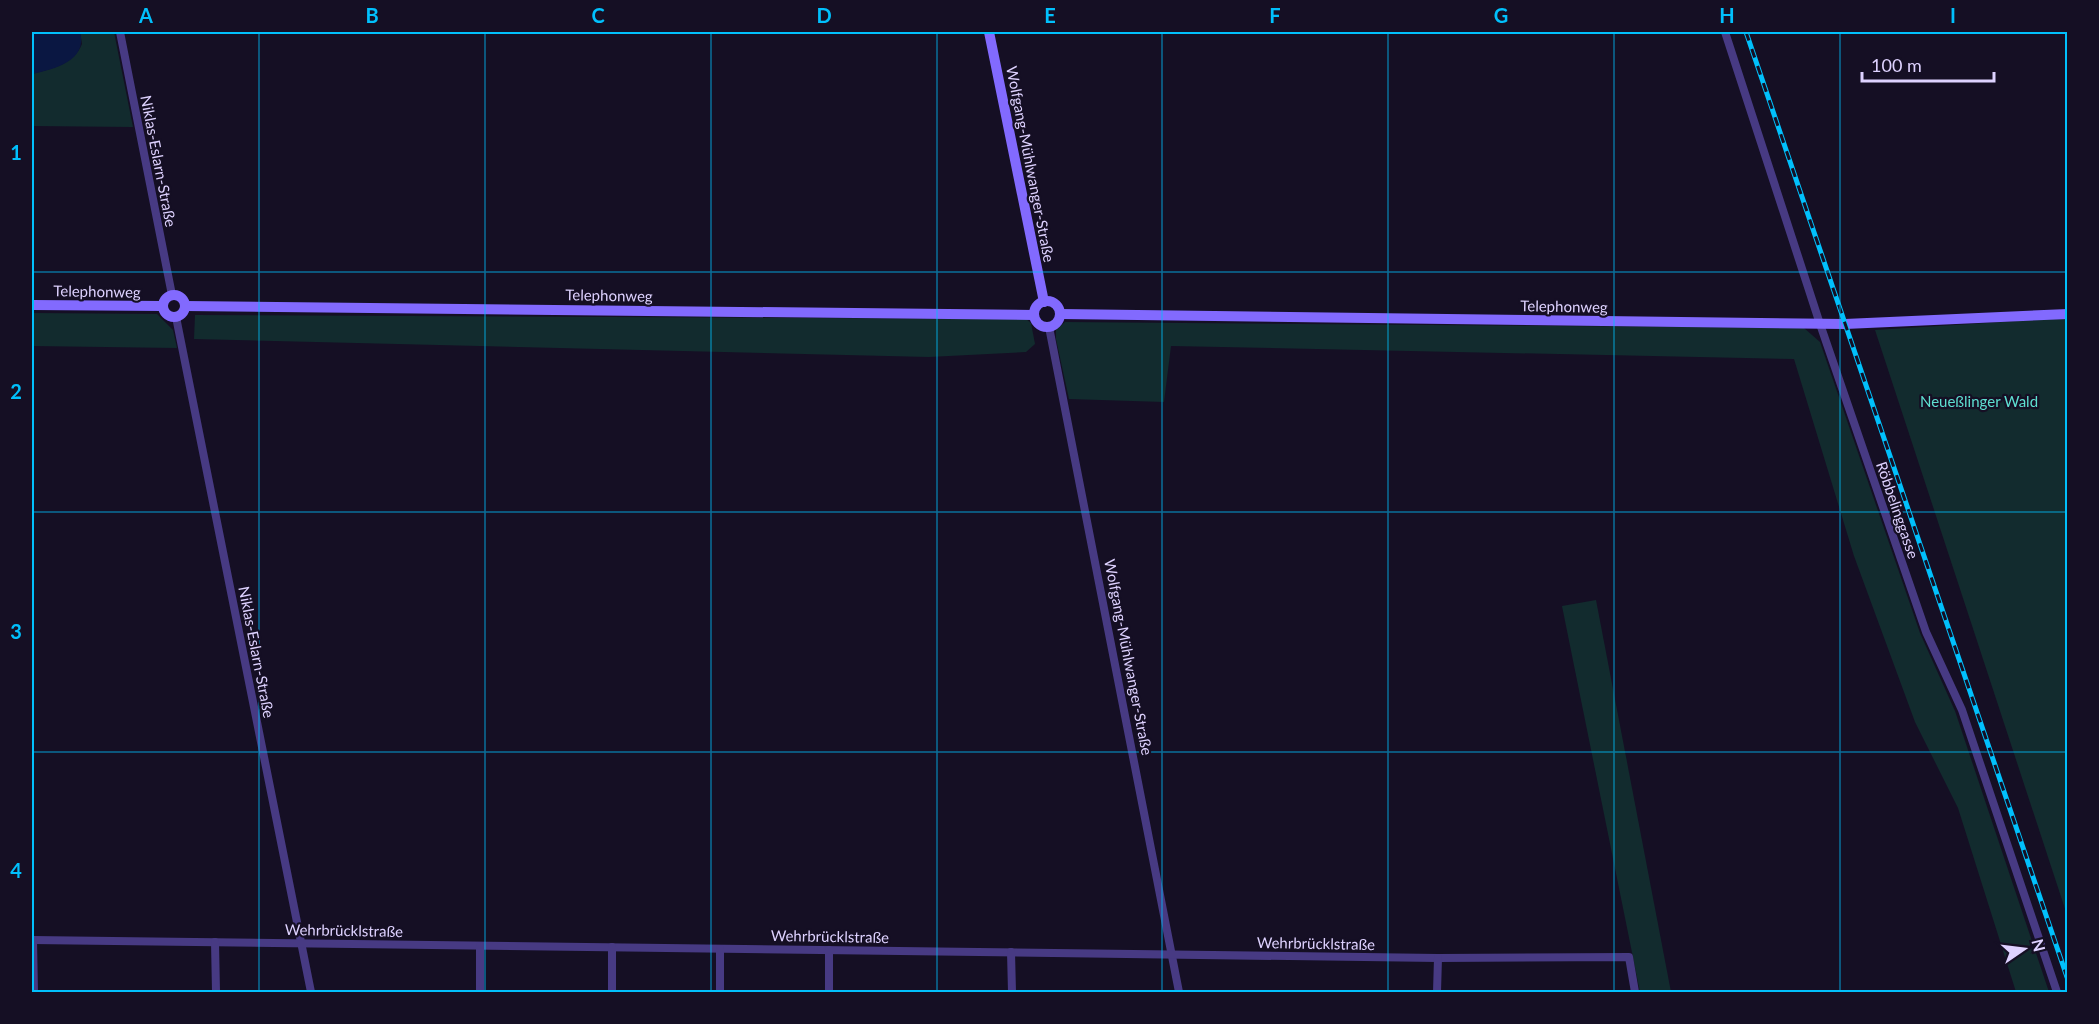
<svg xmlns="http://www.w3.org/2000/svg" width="2099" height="1024" viewBox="0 0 2099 1024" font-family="Lato,sans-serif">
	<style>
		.green { fill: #122b2e }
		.water { fill: #0a1742 }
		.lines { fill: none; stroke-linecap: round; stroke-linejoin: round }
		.street { stroke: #473a83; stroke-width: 8 }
		.secondary { stroke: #826afe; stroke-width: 10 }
		.rail-casing { stroke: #01c0fc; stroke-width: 5 }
		.rail { stroke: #150f24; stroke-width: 3; stroke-dasharray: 9; stroke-linecap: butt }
		.grid { fill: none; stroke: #01c0fc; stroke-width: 1.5; stroke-opacity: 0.55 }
		.labels { text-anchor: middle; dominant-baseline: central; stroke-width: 4.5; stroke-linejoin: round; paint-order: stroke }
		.street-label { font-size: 15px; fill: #ded2ff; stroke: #150f24 }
		.park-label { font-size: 15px; fill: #5edfd1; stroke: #150f24 }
		.neatline { fill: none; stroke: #01c0fc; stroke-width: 2 }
		.grid-label { font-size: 20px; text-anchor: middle; font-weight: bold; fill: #01c0fc }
	</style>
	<rect width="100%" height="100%" fill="#150f24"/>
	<g class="green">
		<path d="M80,32H114L133,127L32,126V74C52,69 74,64 82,44Z"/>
		<polygon points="32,313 157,314 173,330 177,348 32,346"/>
		<polygon points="195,315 1026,319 1031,323 1035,344 1026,352 929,357 194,339"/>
		<polygon points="2067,318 2067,915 1875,330"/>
		<polygon points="1065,322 1804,328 1820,342 1920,633 1955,711 2049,992 2016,992 1958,808 1915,722 1854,556 1794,359 1171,346 1164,402 1069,399 1056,339 1056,330"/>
		<polygon points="1596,600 1671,992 1640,992 1562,606"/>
	</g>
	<path class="water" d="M32,32H80C88,61 54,69 32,74Z"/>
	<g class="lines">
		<g class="street">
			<polyline points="120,32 172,295"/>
			<polyline points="1725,32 1820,324 1926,632 1962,710 2057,992"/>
			<polyline points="176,317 311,992"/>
			<polyline points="1049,327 1179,992"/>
			<polyline points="32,940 1438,958 1629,957 1635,992"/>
			<polyline points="33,940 34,992"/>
			<polyline points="215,942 216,992"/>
			<polyline points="480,946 480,992"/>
			<polyline points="720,949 720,992"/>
			<polyline points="829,950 829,992"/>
			<polyline points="1011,952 1012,992"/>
			<polyline points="612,992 612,947"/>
			<polyline points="1437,992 1438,958"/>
		</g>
		<g class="secondary">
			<polyline points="989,32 1044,302"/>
			<circle cx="174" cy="306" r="11"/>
			<circle cx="1047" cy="314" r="13"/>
			<polyline points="32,305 162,306"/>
			<polyline points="185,306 1034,315"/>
			<polyline points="1060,314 1845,324 2068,314"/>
		</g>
		<g class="rail-casing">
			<polyline id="rail" points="1746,32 2068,980"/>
		</g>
		<use href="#rail" class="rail"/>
	</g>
	<path class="grid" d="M259,32V992M485,32V992M711,32V992M937,32V992M1162,32V992M1388,32V992M1614,32V992M1840,32V992M32,272H2068M32,512H2068M32,752H2068"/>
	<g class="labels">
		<g class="street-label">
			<text transform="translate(159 161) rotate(79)">Niklas-Eslarn-Straße</text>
			<text transform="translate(1031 164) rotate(79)">Wolfgang-Mühlwanger-Straße</text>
			<text transform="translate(97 291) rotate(1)">Telephonweg</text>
			<text transform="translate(609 295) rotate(1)">Telephonweg</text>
			<text transform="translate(1564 306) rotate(1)">Telephonweg</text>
			<text transform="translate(1898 510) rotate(71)">Röbbelinggasse</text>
			<text transform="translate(257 652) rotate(79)">Niklas-Eslarn-Straße</text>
			<text transform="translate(1129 657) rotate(79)">Wolfgang-Mühlwanger-Straße</text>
			<text transform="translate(344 930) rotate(1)">Wehrbrücklstraße</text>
			<text transform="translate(830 936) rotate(1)">Wehrbrücklstraße</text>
			<text transform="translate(1316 943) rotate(1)">Wehrbrücklstraße</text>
		</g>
		<g class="park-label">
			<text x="1979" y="401">Neueßlinger Wald</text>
		</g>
	</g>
	<rect width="2099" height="1024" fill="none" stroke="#150f24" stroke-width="66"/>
	<g transform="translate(2024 949) rotate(76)" stroke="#150f24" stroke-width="4.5" paint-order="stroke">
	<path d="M0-4.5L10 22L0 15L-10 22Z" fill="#ded2ff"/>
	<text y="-9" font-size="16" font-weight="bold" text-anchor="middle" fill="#ded2ff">N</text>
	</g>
	<path d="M1862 72v9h132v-9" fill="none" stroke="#ded2ff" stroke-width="3"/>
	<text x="1871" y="72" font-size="18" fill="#ded2ff" stroke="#150f24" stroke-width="4.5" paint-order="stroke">100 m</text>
	<rect x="33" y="33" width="2033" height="958" class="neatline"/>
	<g class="grid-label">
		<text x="146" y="23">A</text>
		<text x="372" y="23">B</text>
		<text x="598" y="23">C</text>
		<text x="824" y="23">D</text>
		<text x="1050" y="23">E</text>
		<text x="1275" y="23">F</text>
		<text x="1501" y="23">G</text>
		<text x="1727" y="23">H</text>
		<text x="1953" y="23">I</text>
		<text x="16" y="160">1</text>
		<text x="16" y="399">2</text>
		<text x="16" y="639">3</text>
		<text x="16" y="878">4</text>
	</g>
</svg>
